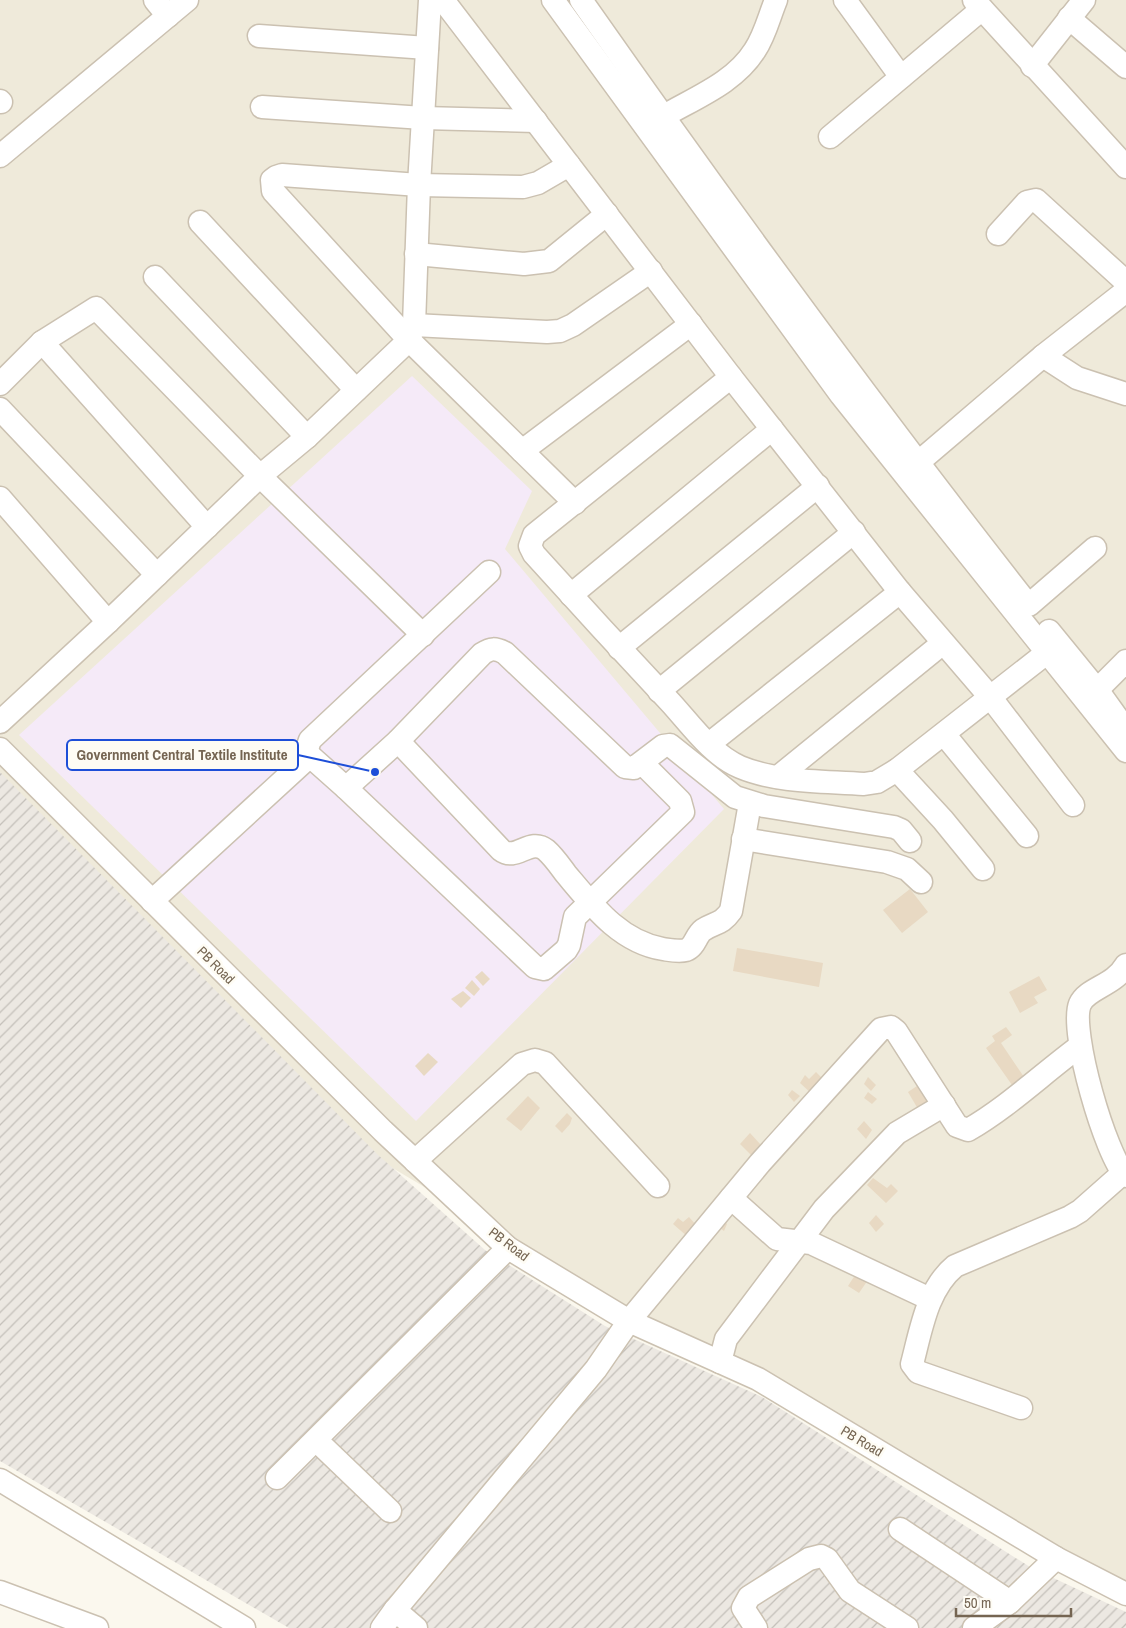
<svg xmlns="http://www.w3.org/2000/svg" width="1126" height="1628" viewBox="0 0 1126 1628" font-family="'Archivo Narrow',sans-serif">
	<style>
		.residential { fill: #efeada }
		.industrial { fill: url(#industrial-furrows) }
		.education { fill: #f5eaf8 }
		.building { fill: #e8d9c3 }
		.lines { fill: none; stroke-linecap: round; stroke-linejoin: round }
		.minor-casing { stroke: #cbc1b1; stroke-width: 25 }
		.minor { stroke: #fff; stroke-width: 22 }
		.labels { text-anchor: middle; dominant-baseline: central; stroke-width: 5; stroke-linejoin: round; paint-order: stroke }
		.street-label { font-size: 14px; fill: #756552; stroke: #fefcf4 }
		.leader { fill: none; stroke: #1d4ed8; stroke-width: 2 }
		.callout-dot { fill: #1d4ed8; stroke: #fefcf4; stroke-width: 2 }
		.callout { fill: #fefcf4; stroke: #1d4ed8; stroke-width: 2 }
		.callout-label { font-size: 15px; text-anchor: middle; font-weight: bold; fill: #756552 }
	</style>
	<defs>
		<pattern id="industrial-furrows" width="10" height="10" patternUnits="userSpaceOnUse" patternTransform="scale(1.25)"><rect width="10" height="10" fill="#ece8e2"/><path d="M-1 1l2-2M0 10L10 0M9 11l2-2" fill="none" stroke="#c4c0ba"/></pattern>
	</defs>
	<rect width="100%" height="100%" fill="#fbf8ee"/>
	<polygon class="residential" points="0,0 1126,0 1126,1607 249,1082 0,862"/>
	<polygon class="industrial" points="0,772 377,1154 485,1250 605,1326 762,1397 1030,1567 1126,1612 1126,1628 289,1628 0,1461"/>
	<polygon class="education" points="412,376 532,491 505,549 724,809 416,1121 19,735"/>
	<g class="building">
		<polygon points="910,889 928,912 902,933 883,910"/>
		<polygon points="737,948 823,963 819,987 733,971"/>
		<polygon points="482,971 490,979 483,986 475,977"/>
		<polygon points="1039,976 1047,990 1034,997 1038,1003 1020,1013 1009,992"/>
		<polygon points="472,980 480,989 474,996 465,988"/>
		<polygon points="463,991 471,998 461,1008 451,999"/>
		<polygon points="1006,1027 1012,1035 1001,1043 1024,1077 1012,1085 986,1048 995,1041 992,1036"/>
		<polygon points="428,1053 438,1062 424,1076 415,1066"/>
		<polygon points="816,1072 825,1081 812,1094 800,1083 805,1075 809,1079"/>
		<polygon points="868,1077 876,1085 871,1091 864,1084"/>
		<polygon points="920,1084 931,1102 918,1109 908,1092"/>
		<polygon points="792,1090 800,1096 794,1102 788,1095"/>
		<polygon points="868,1092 877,1099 872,1104 864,1098"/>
		<polygon points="528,1096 540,1108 521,1131 506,1119"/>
		<polygon points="567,1113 572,1118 570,1124 562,1133 555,1126"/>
		<polygon points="864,1121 872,1130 866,1139 857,1129"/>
		<polygon points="750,1133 761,1145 751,1155 740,1144"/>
		<polygon points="873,1178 887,1188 891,1184 898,1191 886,1203 867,1185"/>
		<polygon points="876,1215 884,1224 876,1232 869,1223"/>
		<polygon points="689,1217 697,1226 688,1237 673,1224 678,1218 683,1222"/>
		<polygon points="721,1217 727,1224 724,1231 715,1224"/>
		<polygon points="859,1269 870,1277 859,1293 848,1286"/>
	</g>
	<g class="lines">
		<g class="minor-casing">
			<g id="minor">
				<polyline points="155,0 168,16"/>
				<polyline points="443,0 731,377 900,592 991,698 1073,805"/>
				<polyline points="553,0 841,395 1126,751"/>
				<path d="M581,0C724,204 872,406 1026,602"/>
				<polyline points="845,0 901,77"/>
				<polyline points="974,0 1126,167"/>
				<polyline points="1069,18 1126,67"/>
				<polyline points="259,36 427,48"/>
				<polyline points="1032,66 1084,0"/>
				<polyline points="0,101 1,102"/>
				<polyline points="262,107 423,118 536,121"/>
				<path d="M651,124C685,101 732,87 755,50C765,35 769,17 776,0"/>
				<polyline points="830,137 982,9"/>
				<polyline points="0,156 187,0"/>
				<polyline points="569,165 538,183 523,187 419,185 282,175 276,177 272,180 273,191 409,340 575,503"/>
				<polyline points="200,222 356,390"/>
				<polyline points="998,234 1027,202 1036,200 1126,282"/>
				<polyline points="416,254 524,264 549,261 607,214"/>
				<polyline points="155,277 307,437"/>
				<polyline points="414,325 547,332 560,331 573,325 651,271"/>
				<polyline points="42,342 207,527"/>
				<polyline points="1043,356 1077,378 1126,394"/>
				<path d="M731,377L534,535L530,546L534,554C579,604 625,654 671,703C691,725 712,755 740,767C778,783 825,781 864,784L877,782L897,770L1058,644"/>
				<polyline points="0,384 42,342 96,308 260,476 423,635"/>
				<polyline points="0,409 157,575"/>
				<polyline points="522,451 691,324"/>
				<polyline points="907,472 1043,356 1126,291"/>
				<polyline points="0,498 108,622"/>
				<polyline points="571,595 772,429"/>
				<polyline points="1029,605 1095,548"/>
				<polyline points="1049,631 1098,691 1126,730"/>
				<polyline points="619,648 818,486"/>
				<polyline points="659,691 854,532"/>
				<polyline points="1088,699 1126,661"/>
				<polyline points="0,722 108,622 260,476 307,437 409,340 414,325 419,185 430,0"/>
				<polyline points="944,734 1027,836"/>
				<path d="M398,741L501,850C516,862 530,837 546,850C554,857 560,866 566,874C593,906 620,942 663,949C670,950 679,952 686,950C695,947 696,935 703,930C715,922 721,925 731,911L750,803"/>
				<polyline points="709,744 900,592"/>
				<polyline points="0,749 383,1131 508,1248 629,1321 758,1379 1056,1558 1126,1594"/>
				<path d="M642,763L680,801L683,812L575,917L569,945L566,950L544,969L535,967L346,788L398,741L482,654C491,648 495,648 505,653L625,767L634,768L663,746L670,745L735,797L764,806L894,827L901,830L910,841"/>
				<polyline points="897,770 943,820 983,869"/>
				<polyline points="778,777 943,643"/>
				<polyline points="346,788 310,756 307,749 310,740 489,572"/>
				<polyline points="743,839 887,862 907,869 921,882"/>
				<polyline points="152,901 310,756"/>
				<path d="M1126,965C1114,986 1087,988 1080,1004C1069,1030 1106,1157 1126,1176"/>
				<polyline points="415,1161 522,1064 535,1060 545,1063 658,1186"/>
				<polyline points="731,1198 777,1239 811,1243 930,1299"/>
				<polyline points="720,1362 726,1339 824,1209 897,1133 944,1105"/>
				<path d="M1021,1408L918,1372L912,1364C921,1330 927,1289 955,1266L1070,1217L1080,1211L1123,1173"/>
				<polyline points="316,1440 390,1511"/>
				<polyline points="277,1478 508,1248"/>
				<polyline points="0,1480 244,1628"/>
				<polyline points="900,1529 1010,1602"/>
				<polyline points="0,1592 97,1628"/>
				<polyline points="395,1610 416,1628"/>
				<path d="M382,1628L395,1610L596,1369L629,1321L760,1163L881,1029L891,1027L896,1031L957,1126L968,1130C1008,1107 1042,1074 1080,1046"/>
				<polyline points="756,1628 743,1608 749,1597 809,1559 821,1556 827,1559 850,1591 907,1628"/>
				<polyline points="974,1628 1010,1602 1056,1558"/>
			</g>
		</g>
		<use href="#minor" class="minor"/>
	</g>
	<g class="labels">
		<g class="street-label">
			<text transform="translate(216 965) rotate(45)">PB Road</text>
			<text transform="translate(509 1244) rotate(37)">PB Road</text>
			<text transform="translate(862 1441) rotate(31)">PB Road</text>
		</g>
	</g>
	<path class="leader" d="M375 772L298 755"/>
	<circle class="callout-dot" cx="375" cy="772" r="5"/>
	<rect class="callout" x="67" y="740" width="231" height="30" rx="5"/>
	<g class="callout-label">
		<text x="182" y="760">Government Central Textile Institute</text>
	</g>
	<path d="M956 1608v8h115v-8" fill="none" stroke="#756552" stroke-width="2.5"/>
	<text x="964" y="1608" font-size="15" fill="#756552" stroke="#fefcf4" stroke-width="4" paint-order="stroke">50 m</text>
</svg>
